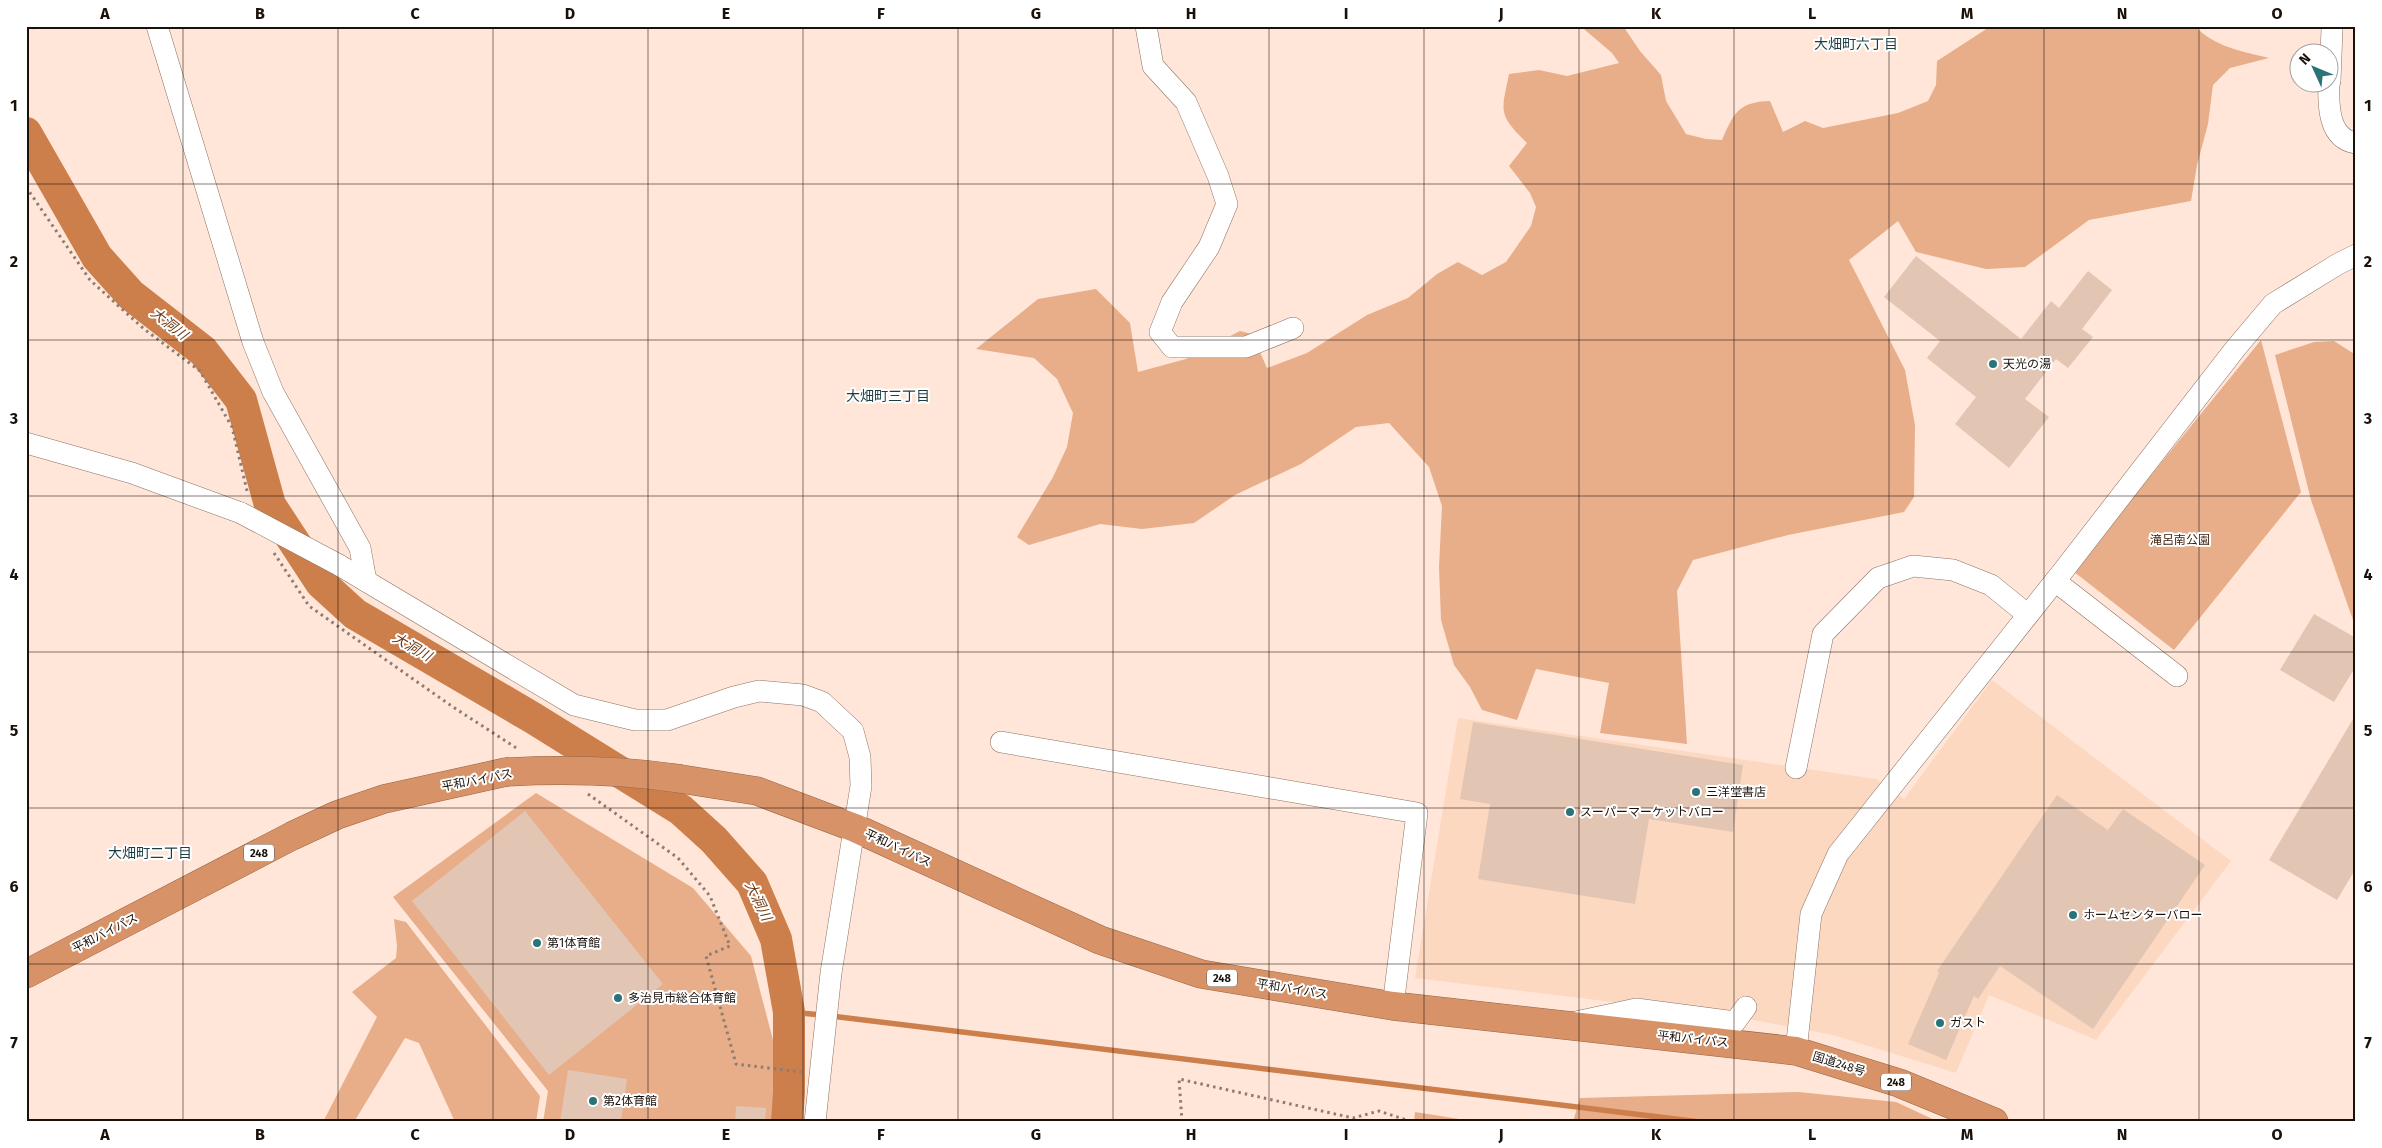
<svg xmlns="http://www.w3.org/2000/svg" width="2382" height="1148" viewBox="0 0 2382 1148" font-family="'Fira Sans','Noto Sans JP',sans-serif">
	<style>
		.built { fill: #fdd8c1 }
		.green { fill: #e8ad89 }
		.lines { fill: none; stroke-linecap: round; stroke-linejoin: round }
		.stream { stroke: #cd7f4b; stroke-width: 5.5 }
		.river { stroke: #cd7f4b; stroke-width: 32 }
		.building { fill: #e3c5b3 }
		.minor-casing { stroke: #8c7262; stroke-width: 22 }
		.highway-casing { stroke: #956547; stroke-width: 29 }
		.path { stroke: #8e7c72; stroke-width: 3; stroke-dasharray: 2.5 4; stroke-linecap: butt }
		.minor { stroke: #fff; stroke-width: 21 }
		.highway { stroke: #d79267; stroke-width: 28 }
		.minor-bridge-casing { stroke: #8c7262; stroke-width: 22; stroke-linecap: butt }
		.highway-bridge-casing { stroke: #956547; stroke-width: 29; stroke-linecap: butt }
		.minor-bridge { stroke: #fff; stroke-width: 21 }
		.highway-bridge { stroke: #d79267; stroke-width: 28 }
		.grid { fill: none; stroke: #1b110b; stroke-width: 1; stroke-opacity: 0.55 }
		.poi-dot { fill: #297379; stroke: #fff; stroke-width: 2 }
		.labels { text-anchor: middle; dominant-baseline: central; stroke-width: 4; stroke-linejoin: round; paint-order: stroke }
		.shield { fill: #fff; stroke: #5f5854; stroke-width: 1 }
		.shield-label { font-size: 11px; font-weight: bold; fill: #1b110b }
		.poi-label { font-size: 12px; fill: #1b110b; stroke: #fff; text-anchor: start }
		.park-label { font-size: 12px; fill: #42220c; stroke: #fff }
		.street-label { font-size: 12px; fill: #1b110b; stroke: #fff }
		.neighbourhood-label { font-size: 14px; fill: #1b3e41; stroke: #fff }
		.water-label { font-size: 14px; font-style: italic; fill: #6f3b15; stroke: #fff }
		.neatline { fill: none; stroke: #1b110b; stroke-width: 2 }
		.grid-label { font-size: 16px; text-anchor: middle; font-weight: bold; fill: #1b110b }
	</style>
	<rect width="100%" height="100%" fill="#ffe6d8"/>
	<polygon class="built" points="1992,680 2231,861 2096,1040 1989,995 1956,1073 1833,1035 1738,1017 1415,978 1458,718 1876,779 1904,799"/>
	<g class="green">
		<path d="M1585,26H1623L1640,51L1661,75L1666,101L1686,134L1706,139L1722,140C1734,113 1738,102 1770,101L1783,132L1805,121L1823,128L1898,113L1928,101L1936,85L1937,61L1991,26H2195C2212,46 2244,52 2269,58L2230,68L2213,85L2208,124L2197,165L2191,201L2089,220L2025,267L1986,269L1916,252L1898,221L1849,260L1905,370L1915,425L1914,497L1904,512L1788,535L1693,560L1677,591L1687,744L1600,733L1609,683L1536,669L1517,720L1482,710L1470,687L1454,665L1441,620L1439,567L1442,506L1429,467L1389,423L1356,427L1301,464L1235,495L1194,523L1142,529L1100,524L1029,545L1017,537L1053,477L1067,447L1073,413L1057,379L1034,358L976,349L1038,299L1096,289L1130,323L1138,372L1186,359L1240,331L1252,334L1267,368L1307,353L1367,315L1408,298L1437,274L1458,262L1482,275L1506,262L1531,226L1536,207L1530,193L1509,166L1527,143C1498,114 1501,113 1509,74L1539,70L1567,76L1619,63L1612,53L1584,29Z"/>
		<polygon points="2261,340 2301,492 2174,650 2073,571"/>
		<polygon points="2334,341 2356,355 2354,623 2311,500 2275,355 2314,342"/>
		<polygon points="536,793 693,888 751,956 773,1040 780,1107 779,1122 543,1122 548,1091 393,897"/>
		<polygon points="394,919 406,922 540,1096 536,1122 455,1122 419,1043 405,1038 354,1122 323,1122 377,1017 352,992 396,958 397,946"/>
		<polygon points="1799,1092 1896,1102 1939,1122 1573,1122 1580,1098"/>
		<polygon points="1415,1112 1478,1122 1414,1122"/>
	</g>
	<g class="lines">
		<g class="stream">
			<polyline points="789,1012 822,1015"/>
			<polyline points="831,1016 1700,1122"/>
		</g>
		<polyline class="river" points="26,133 97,257 131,295 203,351 241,400 270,505 321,583 355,614 533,718 681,810 714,840 752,883 776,939 789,1012 789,1093 787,1122"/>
	</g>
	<g class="building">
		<polygon points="1916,256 2021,339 2051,301 2059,308 2088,271 2112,290 2082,329 2093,337 2068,368 2056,359 2025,399 2049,417 2009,468 1955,424 1976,397 1927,358 1940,341 1884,297"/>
		<polygon points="2314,614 2356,638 2356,666 2334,702 2280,670"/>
		<polygon points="2356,714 2356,868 2337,900 2269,860"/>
		<polygon points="1473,722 1743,765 1733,832 1649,819 1635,904 1478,879 1490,804 1460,799"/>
		<polygon points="2057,795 2108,830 2123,809 2205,865 2093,1029 2000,966 1978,999 1974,996 1946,1060 1908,1044 1939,973 1937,971"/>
		<polygon points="525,811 663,984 549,1075 412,901"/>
		<polygon points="568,1070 627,1079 621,1122 560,1122"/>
		<polygon points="736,1106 766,1108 765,1122 735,1122"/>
	</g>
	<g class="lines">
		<g class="minor-casing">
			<g id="minor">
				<polyline points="157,26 253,342 273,392 360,548 366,581"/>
				<polyline points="1146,26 1153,66 1186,102 1218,176 1227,204 1209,247 1172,302 1160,332 1172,347 1246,347 1293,328"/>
				<polyline points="2330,81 2332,29"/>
				<path d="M2329,82C2328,104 2328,139 2356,143"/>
				<polyline points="26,443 132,473 241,513"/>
				<polyline points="339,565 574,705 635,720 667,720 734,697 759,691 803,695 822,702 853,731 860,757 861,786 831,973 815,1122"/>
				<polyline points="2055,581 2177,676"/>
				<polyline points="1001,742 1417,813 1393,1006"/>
				<polyline points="1796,768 1823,634 1878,578 1913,566 1953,570 1991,585 2028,615"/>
				<polyline points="1576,1022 1636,1009 1735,1022 1746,1007"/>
				<polyline points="1796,1051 1811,914 1838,854 2063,571 2235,349 2273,304 2338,264 2356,255"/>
			</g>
		</g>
		<g class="highway-casing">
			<g id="highway">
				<polyline points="681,779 757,791 855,828 1100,940 1201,974 1393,1006 1796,1051 1899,1083 1994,1122"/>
				<polyline points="26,974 292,836 337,815 384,799 506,772"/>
			</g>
		</g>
		<g class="path">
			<polyline points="26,29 43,26"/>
			<polyline points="26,187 90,280 144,329 200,371 232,427 248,495"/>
			<polyline points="274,553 309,606 453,707 518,749"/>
			<polyline points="588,794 678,858 710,896 730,946 706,956 736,1064 801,1072"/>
			<polyline points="1182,1122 1179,1079 1353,1118 1379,1111 1413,1122"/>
		</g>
		<use href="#minor" class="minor"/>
		<use href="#highway" class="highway"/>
		<g class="minor-bridge-casing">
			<polyline id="minor-bridge" points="241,513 339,565"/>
		</g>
		<g class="highway-bridge-casing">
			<path id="highway-bridge" d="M506,772C566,769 622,770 681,779"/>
		</g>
		<use href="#minor-bridge" class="minor-bridge"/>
		<use href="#highway-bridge" class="highway-bridge"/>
	</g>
	<path class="grid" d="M183,26V1122M338,26V1122M493,26V1122M648,26V1122M803,26V1122M958,26V1122M1113,26V1122M1269,26V1122M1424,26V1122M1579,26V1122M1734,26V1122M1889,26V1122M2044,26V1122M2199,26V1122M26,184H2356M26,340H2356M26,496H2356M26,652H2356M26,808H2356M26,964H2356"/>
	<g class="poi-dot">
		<circle cx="1993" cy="364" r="5"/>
		<circle cx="1696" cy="792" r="5"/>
		<circle cx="1570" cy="812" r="5"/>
		<circle cx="2073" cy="915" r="5"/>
		<circle cx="537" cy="943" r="5"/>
		<circle cx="618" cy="998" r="5"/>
		<circle cx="1940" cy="1023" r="5"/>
		<circle cx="593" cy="1101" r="5"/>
	</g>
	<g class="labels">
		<g class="shield">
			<rect x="244" y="844.5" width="30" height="17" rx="4"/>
			<rect x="1207" y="969.5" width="30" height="17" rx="4"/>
			<rect x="1881" y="1073.5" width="30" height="17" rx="4"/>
		</g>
		<g class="shield-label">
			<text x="259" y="853">248</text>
			<text x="1222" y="978">248</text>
			<text x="1896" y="1082">248</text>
		</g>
		<g class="poi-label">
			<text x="2003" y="364">天光の湯</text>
			<text x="1706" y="792">三洋堂書店</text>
			<text x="1580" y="812">スーパーマーケットバロー</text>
			<text x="2083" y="915">ホームセンターバロー</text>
			<text x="547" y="943">第1体育館</text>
			<text x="628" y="998">多治見市総合体育館</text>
			<text x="1950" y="1023">ガスト</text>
			<text x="603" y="1101">第2体育館</text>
		</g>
		<g class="park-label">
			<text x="2180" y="540">滝呂南公園</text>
		</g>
		<g class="street-label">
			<text transform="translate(477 780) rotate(-11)">平和バイパス</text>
			<text transform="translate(898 848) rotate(25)">平和バイパス</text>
			<text transform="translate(105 933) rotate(-27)">平和バイパス</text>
			<text transform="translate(1292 989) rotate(9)">平和バイパス</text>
			<text transform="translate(1693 1039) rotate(6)">平和バイパス</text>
			<text transform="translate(1839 1064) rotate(17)">国道248号</text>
		</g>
		<g class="neighbourhood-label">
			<text x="1856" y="44">大畑町六丁目</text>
			<text x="888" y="396">大畑町三丁目</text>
			<text x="150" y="853">大畑町二丁目</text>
		</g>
		<g class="water-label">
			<text transform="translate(169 324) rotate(38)">大洞川</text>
			<text transform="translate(412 647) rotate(30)">大洞川</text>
			<text transform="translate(758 901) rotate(64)">大洞川</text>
		</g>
	</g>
	<rect width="2382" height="1148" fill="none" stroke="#ffffff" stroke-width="55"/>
	<g transform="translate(2314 68) rotate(314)"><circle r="24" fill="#ffffff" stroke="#a4a09d"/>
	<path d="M0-4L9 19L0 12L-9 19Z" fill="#297379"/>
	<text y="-8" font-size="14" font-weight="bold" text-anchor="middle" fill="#1b110b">N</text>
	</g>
	<rect x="28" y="28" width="2326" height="1092" class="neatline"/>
	<g class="grid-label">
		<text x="105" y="19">A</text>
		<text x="260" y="19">B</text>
		<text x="415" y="19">C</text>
		<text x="570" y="19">D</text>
		<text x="726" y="19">E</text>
		<text x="881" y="19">F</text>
		<text x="1036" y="19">G</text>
		<text x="1191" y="19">H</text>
		<text x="1346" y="19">I</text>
		<text x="1501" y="19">J</text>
		<text x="1656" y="19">K</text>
		<text x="1812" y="19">L</text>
		<text x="1967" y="19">M</text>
		<text x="2122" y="19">N</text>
		<text x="2277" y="19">O</text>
		<text x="14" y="111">1</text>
		<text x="2368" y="111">1</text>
		<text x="14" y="267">2</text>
		<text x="2368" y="267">2</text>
		<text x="14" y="424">3</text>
		<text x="2368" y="424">3</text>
		<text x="14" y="580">4</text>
		<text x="2368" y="580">4</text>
		<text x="14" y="736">5</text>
		<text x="2368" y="736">5</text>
		<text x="14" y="892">6</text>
		<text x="2368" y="892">6</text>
		<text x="14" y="1048">7</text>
		<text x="2368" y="1048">7</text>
		<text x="105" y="1140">A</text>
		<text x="260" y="1140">B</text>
		<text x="415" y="1140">C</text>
		<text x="570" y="1140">D</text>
		<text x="726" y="1140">E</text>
		<text x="881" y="1140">F</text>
		<text x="1036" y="1140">G</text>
		<text x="1191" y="1140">H</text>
		<text x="1346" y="1140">I</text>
		<text x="1501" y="1140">J</text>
		<text x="1656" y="1140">K</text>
		<text x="1812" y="1140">L</text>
		<text x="1967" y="1140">M</text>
		<text x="2122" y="1140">N</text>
		<text x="2277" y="1140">O</text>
	</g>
</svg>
